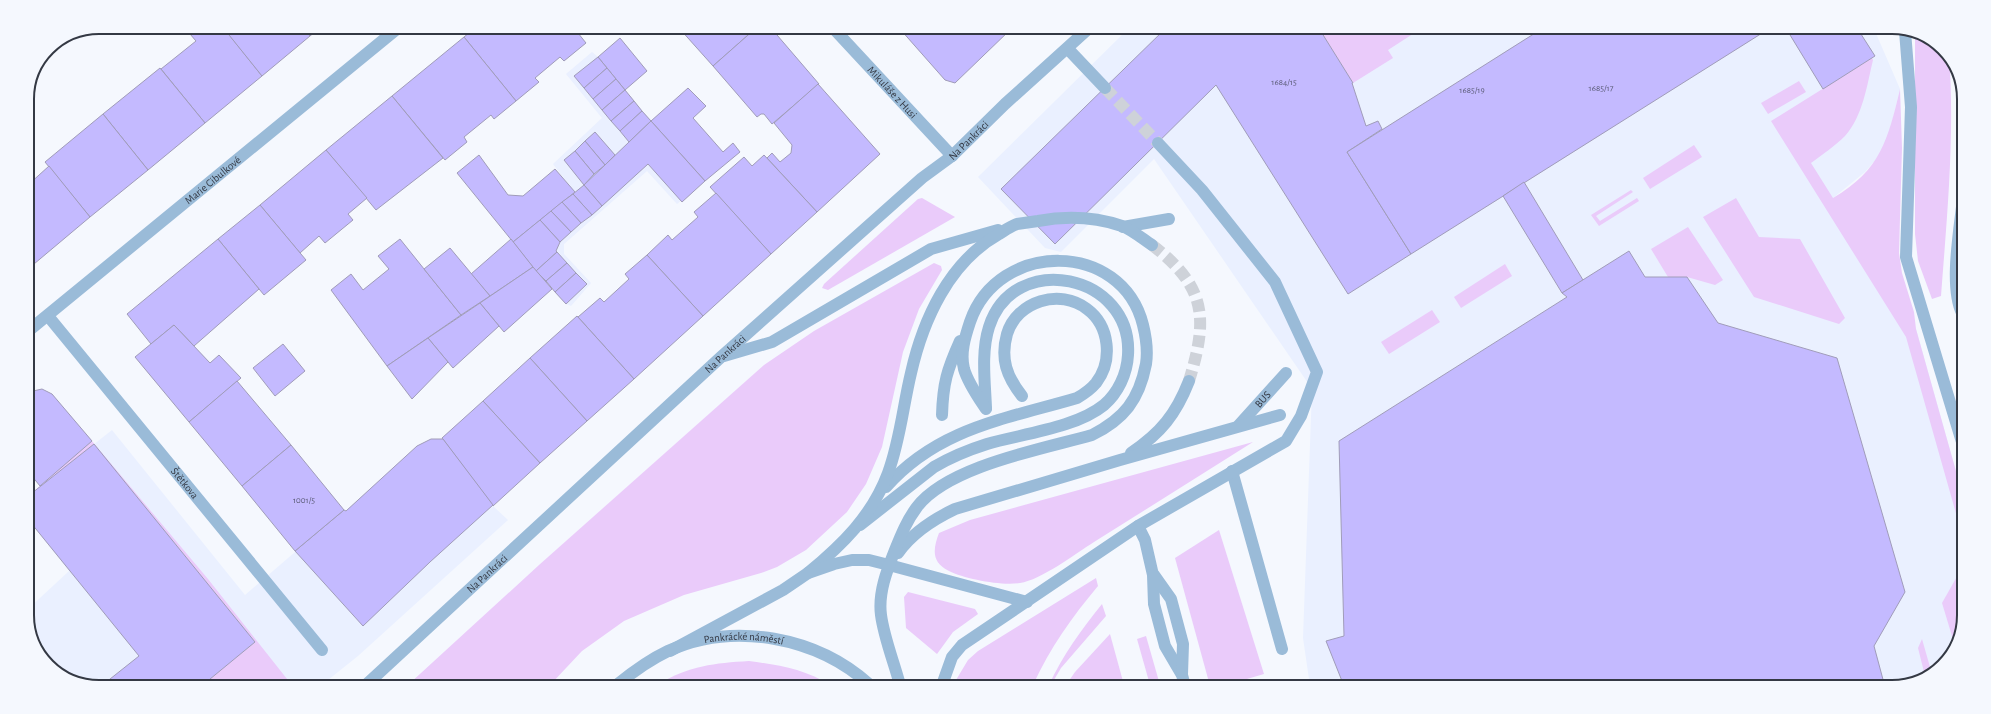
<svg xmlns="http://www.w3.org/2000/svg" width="1991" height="714" viewBox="0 0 1991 714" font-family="'Alegreya Sans',sans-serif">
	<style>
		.built { fill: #eaf0ff }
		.green { fill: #eacbfa }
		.building { fill: #c4baff; stroke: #a09cb9 }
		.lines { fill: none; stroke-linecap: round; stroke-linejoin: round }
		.minor-tunnel { stroke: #ced2d9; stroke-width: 12; stroke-dasharray: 12 6; stroke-linecap: butt }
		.minor { stroke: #9abbd8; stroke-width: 12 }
		.labels { text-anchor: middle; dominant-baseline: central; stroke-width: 3; stroke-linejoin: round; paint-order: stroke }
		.number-label { font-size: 9px; fill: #585973 }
		.street-label { font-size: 11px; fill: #343944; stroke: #f5f8fe }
		.rim { fill: none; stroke: #343944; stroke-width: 2 }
	</style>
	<rect width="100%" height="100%" fill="#f5f8fe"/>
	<g class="built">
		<polygon points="1128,29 1875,31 1900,89 1890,131 1879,156 1865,172 1833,198 1916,329 1961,489 1960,638 1936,672 1893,687 1310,686 1303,638 1312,389 1154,159 1061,252 1045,248 978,177"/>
		<polygon points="592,52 598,57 651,121 705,181 677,204 647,171 564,244 564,254 591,283 571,306 566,304 536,271 540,220 574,192 553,164 602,118 566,74"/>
		<polygon points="112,430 245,595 344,510 346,511 417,446 431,439 443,439 493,506 508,520 358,656 323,684 76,683 42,659 27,620 27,610 69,571 27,518 27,497"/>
	</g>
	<g class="green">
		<polygon points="1320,30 1419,30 1388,50 1393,58 1353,83"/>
		<path d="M1915,31L1949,55C1955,135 1947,216 1941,296L1932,299L1918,261L1915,234Z"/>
		<path d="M1872,58L1873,60C1867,85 1863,116 1845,136C1835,146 1822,155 1811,163L1833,198C1881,170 1888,139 1900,89L1902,148L1899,253L1902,273L1914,312L1916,329L1961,489V531L1906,337L1771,121Z"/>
		<polygon points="1799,81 1806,92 1768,114 1761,103"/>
		<polygon points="1694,145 1702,157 1650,189 1643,178"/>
		<polygon points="1631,190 1633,192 1596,216 1600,221 1637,198 1639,201 1599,226 1591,215"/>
		<polygon points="922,198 955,217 828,290 822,288 824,284 918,199"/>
		<polygon points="1736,198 1759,237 1800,239 1845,318 1839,324 1754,297 1703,217"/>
		<polygon points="1688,227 1723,280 1715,285 1687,277 1668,277 1651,249"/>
		<polygon points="934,263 941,266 942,270 919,309 903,352 882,447 866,484 847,512 806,550 777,567 761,573 684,595 624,621 582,651 551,684 409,684 539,565 764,365 814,331"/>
		<polygon points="1505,264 1512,276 1461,308 1454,297"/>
		<polygon points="1432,310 1440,322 1389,354 1381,342"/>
		<polygon points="92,441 208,579 291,684 204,684 255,642 94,444 27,497"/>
		<path d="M1253,442C1200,475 1147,509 1094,542C1075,554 1041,580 1020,583C1001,586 965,579 949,571C931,562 933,549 939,533L970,520Z"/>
		<polygon points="1219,530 1264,674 1223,686 1210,686 1175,558"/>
		<polygon points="1959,573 1960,638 1955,646 1942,603"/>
		<path d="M1096,578L1098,586C1072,617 1050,648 1033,685H959L956,680L968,660L978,651Z"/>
		<polygon points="908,592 975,609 978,614 953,632 937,654 906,628 904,597"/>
		<path d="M1102,604L1106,616L1061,668L1051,685H1049C1063,655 1081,630 1102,604Z"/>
		<polygon points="1110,634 1124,685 1066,685 1075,672"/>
		<polygon points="1146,636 1160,685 1150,685 1137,639"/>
		<polygon points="1922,639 1932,674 1925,676 1918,648"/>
		<path d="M749,661C778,665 805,669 830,685L658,684C690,666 714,663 749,661Z"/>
	</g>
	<g class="building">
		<polygon points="184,27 223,27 262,76 205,123 161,69 196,41"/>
		<polygon points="228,27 303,27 310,36 262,76 225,30"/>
		<polygon points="303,27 321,27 310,36"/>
		<polygon points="475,28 574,28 586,43 564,61 560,57 535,78 539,82 516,101 464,37"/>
		<polygon points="679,28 756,28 713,66"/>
		<polygon points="756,28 771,28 819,84 772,124 764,114 761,114 757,117 713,66"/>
		<polygon points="900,29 1011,29 955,83 945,80"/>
		<polygon points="1165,29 1320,30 1353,83 1352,83 1366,126 1378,121 1382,129 1347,152 1411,254 1348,294 1216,85 1055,244 1001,189"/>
		<polygon points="1540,30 1767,30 1411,254 1347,152"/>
		<polygon points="1787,30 1859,31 1875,56 1823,89"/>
		<polygon points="464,37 516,101 494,119 491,115 464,137 467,142 445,160 392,96"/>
		<polygon points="620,38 647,71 625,90 598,57"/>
		<polygon points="598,57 607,68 584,88 574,76"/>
		<polygon points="160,68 205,123 148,170 103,114"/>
		<polygon points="607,68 616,79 593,99 584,88"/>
		<polygon points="616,79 625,90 602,110 593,99"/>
		<polygon points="818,84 880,154 817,212 767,158 772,153 780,162 791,153 792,145 774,123"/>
		<polygon points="688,88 706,106 693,118 723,152 733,143 740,152 705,181 651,121"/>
		<polygon points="625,90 634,101 611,121 602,110"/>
		<polygon points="392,96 443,158 376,210 326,150"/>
		<polygon points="634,101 642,111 620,131 611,121"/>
		<polygon points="642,111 651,121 629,142 620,131"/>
		<polygon points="103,114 148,170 90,217 45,162"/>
		<polygon points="651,121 705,181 682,202 648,164 602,206 584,185"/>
		<polygon points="595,132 615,155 605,165 585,141"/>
		<polygon points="585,141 605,165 594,174 575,151"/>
		<polygon points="326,150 367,198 348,214 353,220 325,243 319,236 300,253 260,205"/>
		<polygon points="575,151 594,174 584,185 564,160"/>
		<polygon points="479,155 508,195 523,196 555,169 575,192 513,242 457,173"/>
		<polygon points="764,155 817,212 771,254 710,187 744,157 752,166"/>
		<polygon points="49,166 90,217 34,264 27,256 27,184 28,185"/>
		<polygon points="1524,182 1583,280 1562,293 1503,196"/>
		<polygon points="584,185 602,206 592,215 573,194"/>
		<polygon points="716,193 771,254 703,316 647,255 668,235 672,240 698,217 694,212"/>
		<polygon points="573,194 592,215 581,223 562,202"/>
		<polygon points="562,202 581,223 571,232 551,211"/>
		<polygon points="260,205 306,260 264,295 218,239"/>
		<polygon points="551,211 571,232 560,242 540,220"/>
		<polygon points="540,220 560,242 556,251 557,252 536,271 513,242"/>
		<polygon points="218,239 259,289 194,346 174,325 151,344 127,314"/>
		<polygon points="400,239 461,315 387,366 331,290 351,274 363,290 389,269 378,256"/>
		<polygon points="511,239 533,267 490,296 471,274"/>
		<polygon points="450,248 490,296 461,315 424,269"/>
		<polygon points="1629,251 1645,277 1687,277 1718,323 1837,358 1905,592 1874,646 1885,687 1344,686 1326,641 1344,636 1339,441 1567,297 1562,293"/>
		<polygon points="557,252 567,263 546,281 536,271"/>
		<polygon points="647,255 703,316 634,379 578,317 600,298 604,302 629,279 625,274"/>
		<polygon points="27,256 34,264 27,270"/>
		<polygon points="567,263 576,273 555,292 546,281"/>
		<polygon points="533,267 552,289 504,332 480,303"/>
		<polygon points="576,273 587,284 566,304 555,292"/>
		<polygon points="480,303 499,326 453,368 428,338"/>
		<polygon points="577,316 634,379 587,421 530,358"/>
		<polygon points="174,325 210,363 219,355 241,378 189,422 135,357"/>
		<polygon points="428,338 448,362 412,399 387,366"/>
		<polygon points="283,344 305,371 275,396 253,368"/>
		<polygon points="530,358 587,421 540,463 483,401"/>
		<polygon points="237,381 291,445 242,486 189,422"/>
		<polygon points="42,389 52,394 92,441 40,486 31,475 27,478 27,397 33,391"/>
		<polygon points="483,401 540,463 493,506 442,438"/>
		<polygon points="431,439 443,439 493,505 430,562 363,626 295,551 344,510 346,511 417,446"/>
		<polygon points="94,444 255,642 204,684 105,683 139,656 27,518 27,497"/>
		<polygon points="291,445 344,510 295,551 242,486"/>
	</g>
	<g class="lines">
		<g class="minor-tunnel">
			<polyline points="1105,88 1158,143"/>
			<path d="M1152,245C1207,287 1208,319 1189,381"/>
		</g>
		<g class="minor">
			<path id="s1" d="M834,29L952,156"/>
			<polyline points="1905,31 1911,107 1906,257 1962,442"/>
			<polyline points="1068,49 1105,88"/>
			<polyline points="1123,227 1169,219"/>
			<path d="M1962,313C1949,286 1960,228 1963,198"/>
			<path id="s2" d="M48,316L322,650"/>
			<path id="s3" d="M27,332L398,28"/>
			<polyline points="724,356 772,342 931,249 998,230"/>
			<path d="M942,415C943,383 947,370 960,341"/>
			<path id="s4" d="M1239,425L1286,373"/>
			<path d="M1131,453C1161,433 1176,414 1189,381"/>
			<polyline points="1232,471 1282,649"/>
			<path d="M886,487C938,428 1006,419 1077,398C1084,394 1091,389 1096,383C1113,361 1110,326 1087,309C1060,288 1017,301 1007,334C1000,359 1007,377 1022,396"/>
			<path d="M860,525L934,467C951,457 968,450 987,444C1021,434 1076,428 1104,405C1118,393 1127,374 1128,355C1133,274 1014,249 989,327C981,352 985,382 986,408"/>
			<polyline points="1138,526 1145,540 1153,575 1154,604 1165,646 1182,675 1185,686"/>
			<path d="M898,553C912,533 934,519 955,509L1120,460L1280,415"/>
			<path d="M808,573C842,545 872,516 888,473C900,441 903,406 911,373C923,320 949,262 999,234C1004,231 1011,226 1017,224C1024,223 1031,222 1038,221C1065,216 1095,217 1122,226C1132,230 1143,239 1152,245"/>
			<polyline points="1154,575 1171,599 1183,644 1182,674"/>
			<polyline points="670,651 783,590 808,573 834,564 852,560 869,560 889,565 1027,602"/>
			<path id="s5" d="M367,684L721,357L922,178L952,156L1005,104L1088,29"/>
			<path id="s6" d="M618,684C634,671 649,660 668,651C734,621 817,637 870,685"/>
			<path d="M900,685C894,662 884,638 881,615C878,593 887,570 895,550C901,535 907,520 917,507C948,466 1043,449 1092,435C1124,419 1139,400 1146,364C1148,351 1146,337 1143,325C1122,240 998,240 970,322C965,337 960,353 964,369C968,383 978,397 986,409"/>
			<polyline points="942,685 952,657 962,645 1138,526 1286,441 1301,416 1317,372 1275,282 1202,190 1158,143"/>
		</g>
	</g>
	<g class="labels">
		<g class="number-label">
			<text x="1284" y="82">1684/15</text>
			<text x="1601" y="88">1685/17</text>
			<text x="1472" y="90">1685/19</text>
			<text x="304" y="500">1001/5</text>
		</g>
		<g class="street-label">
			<text stroke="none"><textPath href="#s1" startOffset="86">Mikuláše z Husi</textPath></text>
			<text stroke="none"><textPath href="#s5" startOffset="811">Na Pankráci</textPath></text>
			<text stroke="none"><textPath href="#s3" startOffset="240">Marie Cibulkové</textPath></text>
			<text stroke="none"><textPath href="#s5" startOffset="487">Na Pankráci</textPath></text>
			<text stroke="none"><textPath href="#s4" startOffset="35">BUS</textPath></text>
			<text stroke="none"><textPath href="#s2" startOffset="216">Štětkova</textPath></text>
			<text stroke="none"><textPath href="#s5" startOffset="163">Na Pankráci</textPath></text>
			<text stroke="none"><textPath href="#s6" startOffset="138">Pankrácké náměstí</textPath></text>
		</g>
	</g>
	<path d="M0 0H1991V714H0ZM99 34H1892A65 65 0 0 1 1957 99V615A65 65 0 0 1 1892 680H99A65 65 0 0 1 34 615V99A65 65 0 0 1 99 34Z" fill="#f5f8fe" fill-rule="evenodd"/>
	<path class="rim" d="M99 34H1892A65 65 0 0 1 1957 99V615A65 65 0 0 1 1892 680H99A65 65 0 0 1 34 615V99A65 65 0 0 1 99 34Z"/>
</svg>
